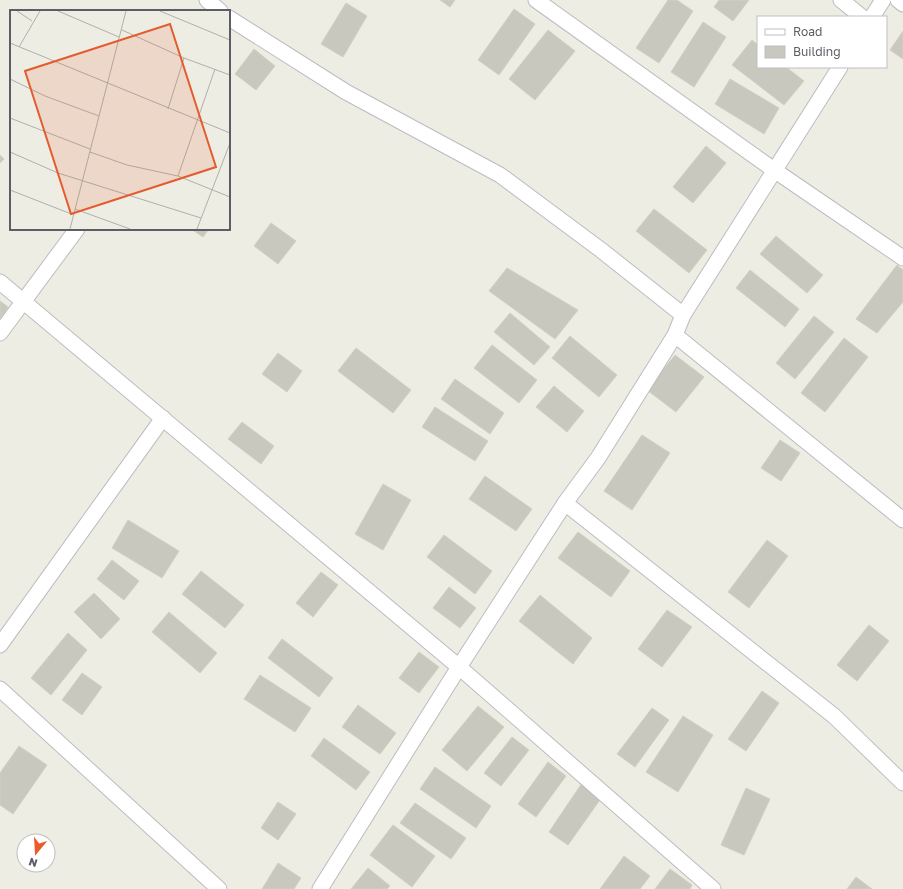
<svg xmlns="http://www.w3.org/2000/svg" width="903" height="889" font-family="'Golos Text',sans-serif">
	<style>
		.building { fill: #c9c8bf; stroke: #d3d0c1 }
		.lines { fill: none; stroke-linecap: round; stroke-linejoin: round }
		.street-casing { stroke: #bbbcc2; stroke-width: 17 }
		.street { stroke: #fff; stroke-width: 15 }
		.inset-road { fill: none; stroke: #afb0ac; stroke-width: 1 }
		.view { fill: #e35b2f; fill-opacity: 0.15; stroke: #e35b2f; stroke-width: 2 }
		.inset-edge { fill: none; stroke: #5b5e64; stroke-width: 2 }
	</style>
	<rect width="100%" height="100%" fill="#eeede3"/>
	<g class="building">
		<polygon points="440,0 455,0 450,7"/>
		<polygon points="668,0 677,0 693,11 659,63 636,48"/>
		<polygon points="719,0 749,0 733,21 714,7"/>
		<polygon points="346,3 367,16 343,57 321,44"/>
		<polygon points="514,9 535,24 499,75 478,60"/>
		<polygon points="703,22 726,37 694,87 671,72"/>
		<polygon points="548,30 575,51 535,100 509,79"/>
		<polygon points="903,31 903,59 890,50"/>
		<polygon points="752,40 758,45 758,67 786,67 804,81 784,105 732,65"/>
		<polygon points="254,49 275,66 256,90 235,74"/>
		<polygon points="730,79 779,108 764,134 715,104"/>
		<polygon points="706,146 726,163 693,203 673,187"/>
		<polygon points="0,155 4,159 0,163"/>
		<polygon points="654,209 707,250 689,273 636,231"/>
		<polygon points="271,223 296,241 278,264 254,246"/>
		<polygon points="191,229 209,229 203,237"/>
		<polygon points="776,236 823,275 807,293 760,254"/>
		<polygon points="897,265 903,270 903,302 877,333 856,319"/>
		<polygon points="507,268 578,310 555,339 489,291"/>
		<polygon points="750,270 799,309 785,327 736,288"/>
		<polygon points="0,301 8,307 0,319"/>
		<polygon points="510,313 550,347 534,365 494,332"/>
		<polygon points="814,316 834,332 795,379 776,363"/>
		<polygon points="570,336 617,375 599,397 552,358"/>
		<polygon points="844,338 868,357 825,412 801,393"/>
		<polygon points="492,345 537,380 519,403 474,368"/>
		<polygon points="356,348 411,390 393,413 338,371"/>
		<polygon points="278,353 302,371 287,392 262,374"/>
		<polygon points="675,355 704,377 676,412 647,390"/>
		<polygon points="455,379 504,413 490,434 441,399"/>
		<polygon points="554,386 584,411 567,432 536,407"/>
		<polygon points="435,407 488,441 475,461 422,427"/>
		<polygon points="242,422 274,446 261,464 228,439"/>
		<polygon points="642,435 670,453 632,510 604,491"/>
		<polygon points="780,440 800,453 781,481 761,468"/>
		<polygon points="485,476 532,509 516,531 469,499"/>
		<polygon points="383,484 411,500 383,550 355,534"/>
		<polygon points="128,520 179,551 162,578 112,548"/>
		<polygon points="578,532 630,571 611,597 558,558"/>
		<polygon points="444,535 492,571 475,594 427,557"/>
		<polygon points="767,540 788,556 749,608 728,592"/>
		<polygon points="112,560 139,581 124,600 97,579"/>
		<polygon points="201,571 244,605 225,628 182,594"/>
		<polygon points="321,572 338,585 313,617 296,603"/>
		<polygon points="449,587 476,608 460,628 433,608"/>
		<polygon points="94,593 120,619 101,639 74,612"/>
		<polygon points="540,595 592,638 573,664 519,621"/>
		<polygon points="667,610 692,627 662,667 638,649"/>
		<polygon points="169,612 217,653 200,673 152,632"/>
		<polygon points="869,625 889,641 857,681 837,665"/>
		<polygon points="68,633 87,650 51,695 31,678"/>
		<polygon points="282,639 333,678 319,697 268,658"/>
		<polygon points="419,652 439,667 419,693 399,678"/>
		<polygon points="82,673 102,687 82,715 62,700"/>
		<polygon points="260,675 311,708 295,732 244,699"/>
		<polygon points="762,691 779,703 746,751 728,739"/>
		<polygon points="358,705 396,733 380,754 342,727"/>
		<polygon points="478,706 504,727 467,771 442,750"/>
		<polygon points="652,708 669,720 635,767 617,754"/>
		<polygon points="683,716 713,735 678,792 646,772"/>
		<polygon points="512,737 529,750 501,786 484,773"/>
		<polygon points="324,738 370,772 356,790 311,756"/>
		<polygon points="19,746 47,765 13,814 0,805 0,773"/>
		<polygon points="548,762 566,776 536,817 518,804"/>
		<polygon points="435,767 491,806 476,828 420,789"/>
		<polygon points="582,783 602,797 568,845 549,832"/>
		<polygon points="746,788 770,799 744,855 721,845"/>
		<polygon points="278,802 296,814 278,840 261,828"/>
		<polygon points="415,803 466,838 451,859 400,823"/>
		<polygon points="393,825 435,856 412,887 370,855"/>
		<polygon points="624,856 650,876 640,889 600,889"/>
		<polygon points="278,863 301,878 294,889 262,889"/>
		<polygon points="368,868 390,886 387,889 351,889"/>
		<polygon points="670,869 692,885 690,889 655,889"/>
		<polygon points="856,877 872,889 847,889"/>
	</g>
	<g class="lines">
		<defs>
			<g id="street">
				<polyline points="207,0 220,11"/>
				<polyline points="536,0 774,170 903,258"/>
				<polyline points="841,0 862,17"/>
				<polyline points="898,0 903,4"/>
				<polyline points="872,17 883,0"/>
				<polyline points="229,18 346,92 500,175 601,250 683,315"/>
				<polyline points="0,282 459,667 713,889"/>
				<polyline points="0,333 77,229"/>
				<polyline points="675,335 903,520"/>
				<polyline points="565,503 834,716 903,783"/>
				<polyline points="0,645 163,418"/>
				<polyline points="0,689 219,889"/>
				<polyline points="320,889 459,667 565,503 598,458 675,335 683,315 840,67"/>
			</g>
		</defs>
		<use href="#street" class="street-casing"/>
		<use href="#street" class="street"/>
	</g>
	<g transform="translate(10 10)">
		<rect width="220" height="220" fill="#eeede3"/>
		<path class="inset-road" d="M7 1 22 11M48 1 109 27M150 1 220 30M112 20 174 48 220 65M0 33 220 123M9 37 30 1M0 69 35 86 89 106M158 99 174 48M0 108 80 139M0 142 48 163 191 208M80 142 117 155 168 166 220 187M168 166 205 59M0 180 64 205M65 199 120 219M60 219 116 1M187 219 220 133"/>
		<path class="view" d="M160 14 206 157 61 204 15 61Z"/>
		<rect width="220" height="220" class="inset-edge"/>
	</g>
	<rect x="757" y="16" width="130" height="52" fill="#ffffff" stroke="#bdbfc1"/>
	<rect x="765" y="29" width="20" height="6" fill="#ffffff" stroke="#bdbfc1"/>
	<text x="793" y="36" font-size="12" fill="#5b5e64">Road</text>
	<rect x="765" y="46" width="20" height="12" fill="#c9c8bf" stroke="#bdbfc1"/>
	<text x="793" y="56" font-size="12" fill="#5b5e64">Building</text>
	<g transform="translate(36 853) rotate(198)"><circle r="19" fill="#ffffff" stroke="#bdbfc1"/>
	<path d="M0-3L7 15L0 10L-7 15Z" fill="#ea5b2c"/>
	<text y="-6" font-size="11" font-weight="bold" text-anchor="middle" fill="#5b5e64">N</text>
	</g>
</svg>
